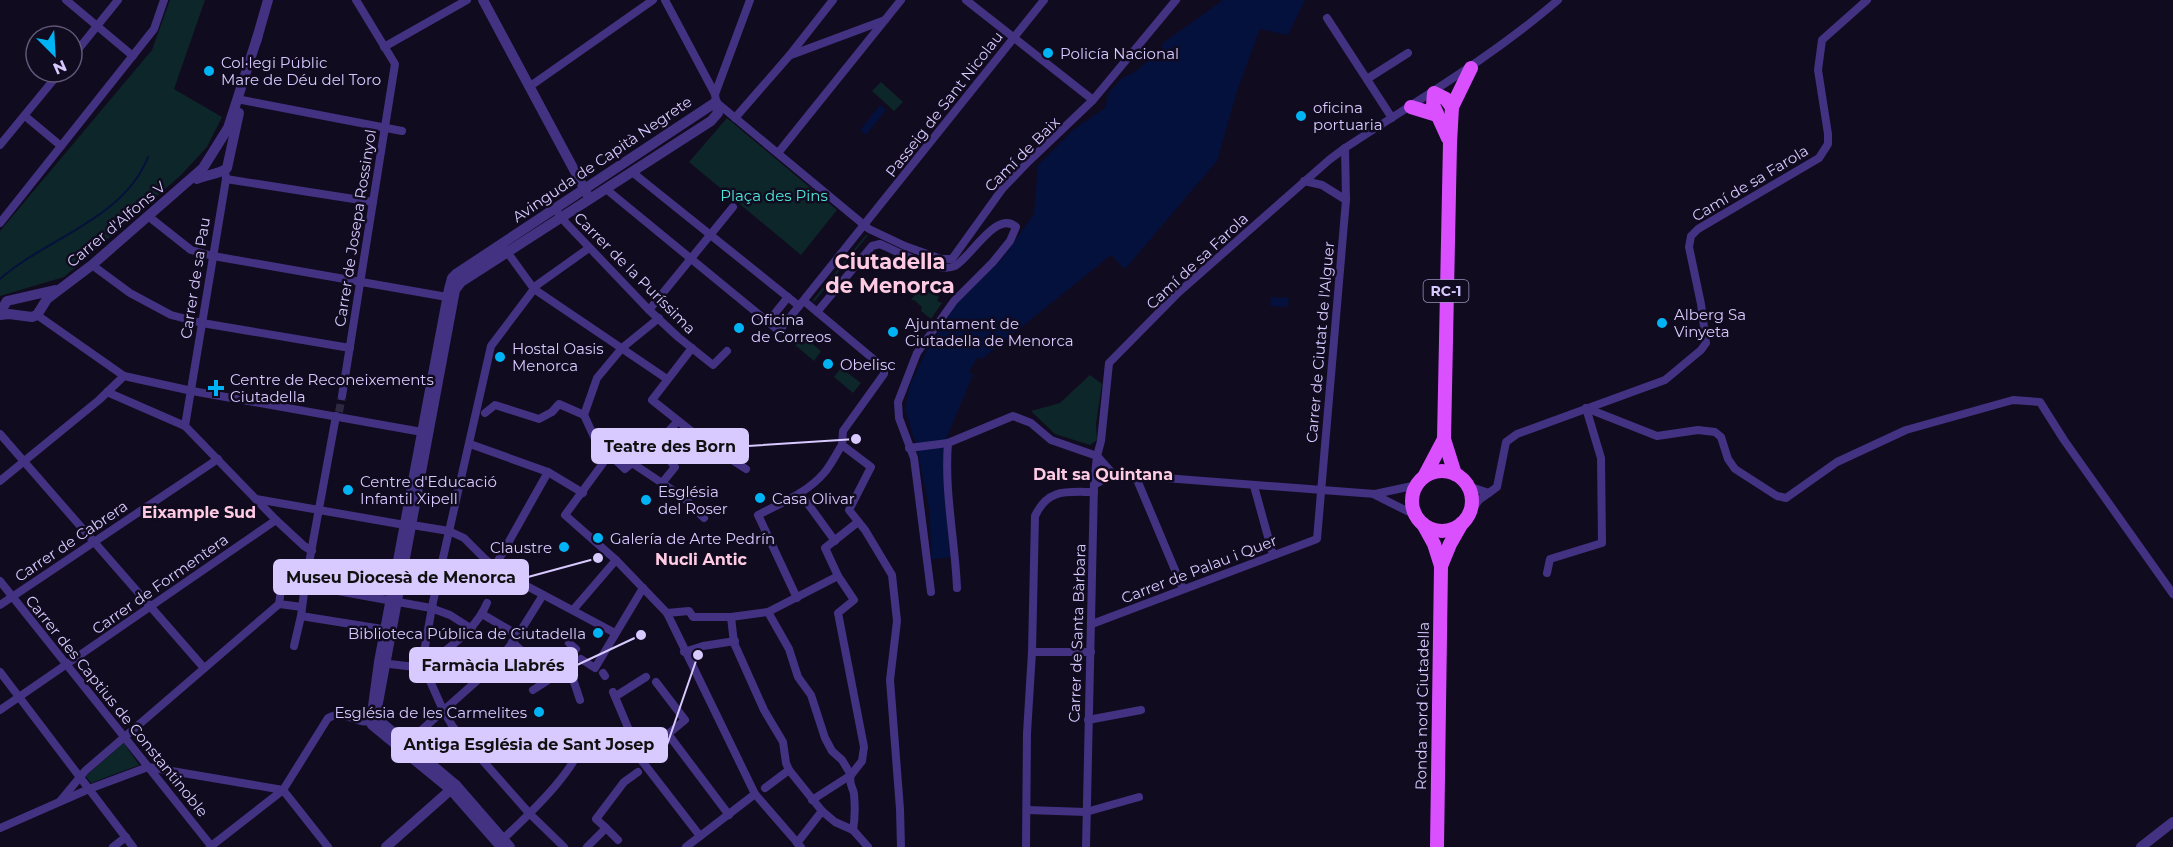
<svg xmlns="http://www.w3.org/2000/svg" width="2173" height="847" font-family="Montserrat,sans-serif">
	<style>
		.green { fill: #0d2629 }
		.water { fill: #05113d }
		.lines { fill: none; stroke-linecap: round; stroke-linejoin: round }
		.stream { stroke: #05113d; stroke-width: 2 }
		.minor-tunnel { stroke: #2f2841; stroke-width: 8; stroke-dasharray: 8 4; stroke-linecap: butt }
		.minor { stroke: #423281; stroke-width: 8 }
		.tertiary { stroke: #423281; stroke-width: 10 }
		.primary { stroke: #da50ff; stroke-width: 14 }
		.poi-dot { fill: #00b3f4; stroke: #110b1f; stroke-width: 2 }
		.labels { text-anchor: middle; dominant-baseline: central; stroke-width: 5; stroke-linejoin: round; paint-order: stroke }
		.shield { fill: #110b1f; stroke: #9c90bc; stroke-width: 1.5 }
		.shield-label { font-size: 14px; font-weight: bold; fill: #d8c9ff }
		.poi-label { font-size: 15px; fill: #d8c9ff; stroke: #110b1f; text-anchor: start }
		.street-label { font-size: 15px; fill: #d8c9ff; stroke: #110b1f }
		.park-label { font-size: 15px; fill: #4de7d9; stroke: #110b1f }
		.neighbourhood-label { font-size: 16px; font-weight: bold; fill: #ffcbe3; stroke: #110b1f }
		.district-label { font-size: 21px; font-weight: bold; fill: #ffcbe3; stroke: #110b1f }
		.leader { fill: none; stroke: #d8c9ff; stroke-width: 2 }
		.callout-dot { fill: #d8c9ff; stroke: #110b1f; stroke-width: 2 }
		.callout { fill: #d8c9ff; stroke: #d8c9ff; stroke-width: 2 }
		.callout-label { font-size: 16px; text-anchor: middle; font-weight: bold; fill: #111 }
	</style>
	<rect width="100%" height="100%" fill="#110b1f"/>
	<g class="green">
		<polygon points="170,0 205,0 174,89 222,117 207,147 180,176 64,277 0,296 0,231 152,50"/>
		<polygon points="881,82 903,102 894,111 872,91"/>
		<polygon points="727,118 837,210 801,255 689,162"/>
		<polygon points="866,235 868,235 814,302 813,300"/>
		<polygon points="920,288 939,297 937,301 942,303 931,319 921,311 922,307 914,300 911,300"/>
		<polygon points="803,336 821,351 814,361 795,345"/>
		<polygon points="841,368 861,383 853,393 834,377"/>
		<polygon points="1090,375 1102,384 1096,424 1097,440 1090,445 1055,434 1031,411 1060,403"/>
		<polygon points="124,743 139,765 91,783 86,776"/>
	</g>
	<g class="water">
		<polygon points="1223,0 1305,0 1288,35 1260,29 1237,91 1217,161 1125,269 1111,255 982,359 978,357 969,371 973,375 944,444 953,557 932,559 929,509 918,452 905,409 910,385 928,347 957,303 1001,260 1034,214 1038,165 1074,129 1105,108 1109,92 1122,78 1135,72 1162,48 1163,43"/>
		<polygon points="880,105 886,110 866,135 860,130"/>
		<polygon points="1271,297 1289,298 1288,307 1270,306"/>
	</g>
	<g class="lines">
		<path class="stream" d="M0 279C45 239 124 219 148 157"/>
		<polyline class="minor-tunnel" points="339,412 342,396"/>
		<g class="minor">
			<polyline points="66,0 133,56"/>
			<polyline points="665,0 715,94 716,102 869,229 905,246 941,259 952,259 1003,188 1029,161 1093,100 1176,0"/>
			<polyline points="966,0 1093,100"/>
			<polyline points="1327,18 1392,118"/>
			<polyline points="384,47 467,0"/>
			<polyline points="791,55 885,20"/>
			<polyline points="72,57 118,0"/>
			<polyline points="1367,79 1408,53"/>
			<polyline points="529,87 653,0"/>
			<polyline points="715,94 750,0"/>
			<polyline points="242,100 402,131"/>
			<polyline points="25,116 61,146"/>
			<polyline points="735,118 789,56 833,0"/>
			<polyline points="0,145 60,72"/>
			<polyline points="778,153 901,0"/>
			<polyline points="632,172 799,306"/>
			<polyline points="226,179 373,202"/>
			<polyline points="1304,181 1322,185 1346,200"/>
			<polyline points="606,189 779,331 1044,0"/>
			<polyline points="555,209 566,223 649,310 678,337 713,365 727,351"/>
			<polyline points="148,216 191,250 213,256 447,297"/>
			<polyline points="0,223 154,29 164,0"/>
			<polyline points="505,249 534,289 667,379"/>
			<polyline points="92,265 130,293 171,315 202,323 350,348"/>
			<polyline points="804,301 884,368 884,374 843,431 842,445 871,467 849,510 865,530 892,575 897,621 890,680 900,809 901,847"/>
			<polyline points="649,310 733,207"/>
			<path d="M817 312 872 246 880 244C896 251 938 274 955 266 971 257 997 209 1016 227L1010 241 993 262 954 301 917 353 898 402 899 418 914 458 931 592"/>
			<polyline points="37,315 124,376"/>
			<polyline points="768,322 788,297"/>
			<polyline points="692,348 652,400 710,446 746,469"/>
			<polyline points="107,392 185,426 226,179 225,170"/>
			<polyline points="342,396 395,64 356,0"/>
			<polyline points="1586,408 1657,436 1698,430 1715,432 1721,437 1728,459 1735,469 1777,496 1786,498 1837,462 1906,430 2013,400 2040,402 2064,440 2173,594"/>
			<polyline points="485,413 495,405 539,419 552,412 559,404 584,415 596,441 625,469 665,435 678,421"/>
			<polyline points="584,415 597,378 622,348 659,318"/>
			<polyline points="336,416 305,585 431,608 450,615 472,629"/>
			<polyline points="185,426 276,520 304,546 312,551"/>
			<polyline points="0,434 204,668"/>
			<polyline points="656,443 675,467 662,483"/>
			<path d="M948 443C944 491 955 540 957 588"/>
			<polyline points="470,444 548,472 583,493"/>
			<polyline points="909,448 948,443 1013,416 1031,423 1051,440 1097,456 1113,474"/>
			<polyline points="609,455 565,515 616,560 667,613 755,794 801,847"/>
			<polyline points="632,463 683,497 704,518"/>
			<polyline points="1113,474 1375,494 1417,485"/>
			<polyline points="1135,475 1183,589"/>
			<polyline points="0,481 99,400 124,376 192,391 422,432"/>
			<polyline points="1094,485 1113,474"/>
			<polyline points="1254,486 1273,555"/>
			<polyline points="1468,486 1489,493"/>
			<polyline points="800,493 835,541"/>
			<polyline points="1375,495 1415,515"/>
			<polyline points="256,499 405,525"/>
			<polyline points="1470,512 1479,500 1497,487 1506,442 1517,434 1665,380 1701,350 1706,343 1701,304 1689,247 1691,236 1698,229 1819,158 1828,144 1828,134 1818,70 1822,40 1867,0"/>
			<polyline points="412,525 449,531 464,538 486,560 506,575 615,633"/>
			<polyline points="494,568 548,472"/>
			<polyline points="1547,573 1550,559 1602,543 1601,458 1586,408"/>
			<polyline points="0,581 212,847"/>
			<path d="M797 598 758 515C781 503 807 493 824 473 831 465 836 454 842 445"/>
			<polyline points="0,605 218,459"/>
			<polyline points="302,607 279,604 282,582 305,585 301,616 382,629 386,628"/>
			<polyline points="573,610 616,560"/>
			<path d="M768 612 789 649 798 677 811 695 825 738 832 751 842 760 851 775C848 783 853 787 854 794 855 805 855 819 853 830"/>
			<polyline points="667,613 689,611 693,617 731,617 768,612 838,576"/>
			<polyline points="482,614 518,635"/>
			<polyline points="731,617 734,643 764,710 783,742 786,763 789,770 822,811 835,822 853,830 868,847"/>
			<polyline points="1092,624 1317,539 1346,200 1345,148"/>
			<polyline points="512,642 546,673 547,681 533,690"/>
			<polyline points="294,646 301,616"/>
			<polyline points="684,652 703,646 735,641"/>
			<path d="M1091 652H1032L1035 516C1048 488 1067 492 1094 492"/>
			<polyline points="566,658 580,700"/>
			<polyline points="581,659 595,668 643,588"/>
			<path d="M381 663 424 668C447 648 475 632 487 603"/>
			<polyline points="0,672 133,847"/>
			<polyline points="546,673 576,649 569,643"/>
			<polyline points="603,673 605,676"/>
			<polyline points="656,682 685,720 668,734 729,815"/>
			<polyline points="613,692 642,761 700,836"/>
			<polyline points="616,696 646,677"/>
			<polyline points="0,710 276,520"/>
			<polyline points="1088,720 1141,710"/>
			<polyline points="407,743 498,662 518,635 543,595"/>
			<polyline points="581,745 597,752 632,735"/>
			<polyline points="765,788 789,770"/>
			<polyline points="283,790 328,847"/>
			<polyline points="61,800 85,771 279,604"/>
			<polyline points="812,800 851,775 862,761 864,747 838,613 854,600 838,576 825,548 858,522"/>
			<polyline points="1027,810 1086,812 1139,797"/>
			<polyline points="0,828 89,789 148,767 283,790"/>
			<polyline points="606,828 618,840"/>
			<path d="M503 839C525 818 582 766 583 736"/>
			<polyline points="797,843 822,811"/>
			<polyline points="113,847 126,837"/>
			<path d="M210 847 283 790 328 718C331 717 334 715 337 715 351 714 363 727 375 719"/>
			<polyline points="564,847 529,813 453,727 443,710 422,663 433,602 491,346 537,285 589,248"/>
			<polyline points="587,847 606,828 596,819 624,782 638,772"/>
			<polyline points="686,847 755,794"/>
			<polyline points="1026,847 1027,733 1032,652"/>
			<path d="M1086 847 1094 485 1097 456 1101 441 1109 363 1179 292 1329 160 1345 148C1418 100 1492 57 1558 0"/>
		</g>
		<g class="tertiary">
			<polyline points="483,0 587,194"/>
			<polyline points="256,42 268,0"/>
			<path d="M197 179C206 174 219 175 227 168L239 113"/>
			<polyline points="0,312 7,301 55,290"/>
			<polyline points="0,315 9,314 32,317 37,315 47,299 92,265 203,168 228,128 258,35"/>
			<polyline points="386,847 456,785"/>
			<polyline points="501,847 451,790 372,725 371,721 379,662 449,289 452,278 456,274 716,102 718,113 711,121 461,282 455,290 377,708 381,722 456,785 510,847"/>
			<polyline points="2141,847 2173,822"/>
		</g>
		<g class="primary">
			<polyline points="1411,107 1437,115"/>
			<polyline points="1448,138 1433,105 1434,93 1446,99 1452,107"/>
			<circle cx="1442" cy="501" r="30"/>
			<polyline points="1455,474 1444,439 1450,143 1452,107 1471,68"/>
			<polyline points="1424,477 1444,439"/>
			<polyline points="1423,524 1434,544 1441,566 1437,847"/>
			<polyline points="1441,566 1450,544 1462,523"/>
		</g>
	</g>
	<g class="poi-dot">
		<circle cx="1048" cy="53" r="6"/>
		<circle cx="209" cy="71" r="6"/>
		<circle cx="1301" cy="116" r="6"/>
		<circle cx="1662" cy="323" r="6"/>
		<circle cx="739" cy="328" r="6"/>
		<circle cx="893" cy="332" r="6"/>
		<circle cx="500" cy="357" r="6"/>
		<circle cx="828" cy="364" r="6"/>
		<path d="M213 379h6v6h6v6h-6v6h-6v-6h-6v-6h6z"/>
		<circle cx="348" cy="490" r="6"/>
		<circle cx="760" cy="498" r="6"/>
		<circle cx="646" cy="500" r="6"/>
		<circle cx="598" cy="538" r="6"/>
		<circle cx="564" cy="547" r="6"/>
		<circle cx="598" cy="633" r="6"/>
		<circle cx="539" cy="712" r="6"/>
	</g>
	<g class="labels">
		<rect class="shield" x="1423.5" y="280" width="45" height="22" rx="4.5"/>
		<g class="shield-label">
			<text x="1446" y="291">RC-1</text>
		</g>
		<g class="poi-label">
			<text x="1060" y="53">Policía Nacional</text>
			<text x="221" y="62">Col·legi Públic<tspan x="221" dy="17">Mare de Déu del Toro</tspan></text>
			<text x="1313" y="107">oficina<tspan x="1313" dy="17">portuaria</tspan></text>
			<text x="1674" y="314">Alberg Sa<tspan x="1674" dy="17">Vinyeta</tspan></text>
			<text x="751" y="319">Oficina<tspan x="751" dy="17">de Correos</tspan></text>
			<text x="905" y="323">Ajuntament de<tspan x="905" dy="17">Ciutadella de Menorca</tspan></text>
			<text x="512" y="348">Hostal Oasis<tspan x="512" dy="17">Menorca</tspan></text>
			<text x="840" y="364">Obelisc</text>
			<text x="230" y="379">Centre de Reconeixements<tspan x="230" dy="17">Ciutadella</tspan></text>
			<text x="360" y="481">Centre d'Educació<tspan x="360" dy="17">Infantil Xipell</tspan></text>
			<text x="658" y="491">Església<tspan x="658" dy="17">del Roser</tspan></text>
			<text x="772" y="498">Casa Olivar</text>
			<text x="610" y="538">Galería de Arte Pedrín</text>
			<text x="552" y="547" text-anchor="end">Claustre</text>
			<text x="586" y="633" text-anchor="end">Biblioteca Pública de Ciutadella</text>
			<text x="527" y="712" text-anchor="end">Església de les Carmelites</text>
		</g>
		<g class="street-label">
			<text transform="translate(944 104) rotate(-52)">Passeig de Sant Nicolau</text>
			<text transform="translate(1022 154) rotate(-45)">Camí de Baix</text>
			<text transform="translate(602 159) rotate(-34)">Avinguda de Capità Negrete</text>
			<text transform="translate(1750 183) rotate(-31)">Camí de sa Farola</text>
			<text transform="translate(116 224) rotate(-40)">Carrer d'Alfons V</text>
			<text transform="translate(355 228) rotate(-81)">Carrer de Josepa Rossinyol</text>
			<text transform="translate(1197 261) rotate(-43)">Camí de sa Farola</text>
			<text transform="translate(635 273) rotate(45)">Carrer de la Puríssima</text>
			<text transform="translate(195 278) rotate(-81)">Carrer de sa Pau</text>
			<text transform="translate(1320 342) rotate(-85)">Carrer de Ciutat de l'Alguer</text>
			<text transform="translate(71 541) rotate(-34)">Carrer de Cabrera</text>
			<text transform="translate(1199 569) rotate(-21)">Carrer de Palau i Quer</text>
			<text transform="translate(160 584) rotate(-35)">Carrer de Formentera</text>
			<text transform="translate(1077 633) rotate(-88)">Carrer de Santa Bàrbara</text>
			<text transform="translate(117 706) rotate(51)">Carrer des Captius de Constantinoble</text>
			<text transform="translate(1422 706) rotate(-89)">Ronda nord Ciutadella</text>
		</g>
		<g class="park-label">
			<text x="774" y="195">Plaça des Pins</text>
		</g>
		<g class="neighbourhood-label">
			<text x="1103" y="474">Dalt sa Quintana</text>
			<text x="199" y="512">Eixample Sud</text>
			<text x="701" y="559">Nucli Antic</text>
		</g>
		<g class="district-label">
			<text x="890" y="261">Ciutadella<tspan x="890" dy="24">de Menorca</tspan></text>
		</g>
	</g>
	<path class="leader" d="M856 439L748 446M598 558L528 577M641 635L577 665M698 655L667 745"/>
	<g class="callout-dot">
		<circle cx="856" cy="439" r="6"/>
		<circle cx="598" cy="558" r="6"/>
		<circle cx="641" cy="635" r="6"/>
		<circle cx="698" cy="655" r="6"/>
	</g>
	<g class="callout">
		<rect x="592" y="429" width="156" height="34" rx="6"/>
		<rect x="274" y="560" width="254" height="34" rx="6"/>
		<rect x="410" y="648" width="167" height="34" rx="6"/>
		<rect x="392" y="728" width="275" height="34" rx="6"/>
	</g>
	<g class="callout-label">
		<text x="670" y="452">Teatre des Born</text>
		<text x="401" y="583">Museu Diocesà de Menorca</text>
		<text x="493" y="671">Farmàcia Llabrés</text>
		<text x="529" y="750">Antiga Església de Sant Josep</text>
	</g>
	<g transform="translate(54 54) rotate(156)"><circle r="28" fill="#110b1f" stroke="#615779" stroke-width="1.5"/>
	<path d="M0-4.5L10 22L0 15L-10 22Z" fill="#00b3f4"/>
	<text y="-9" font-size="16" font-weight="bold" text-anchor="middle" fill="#d8c9ff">N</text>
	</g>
</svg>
